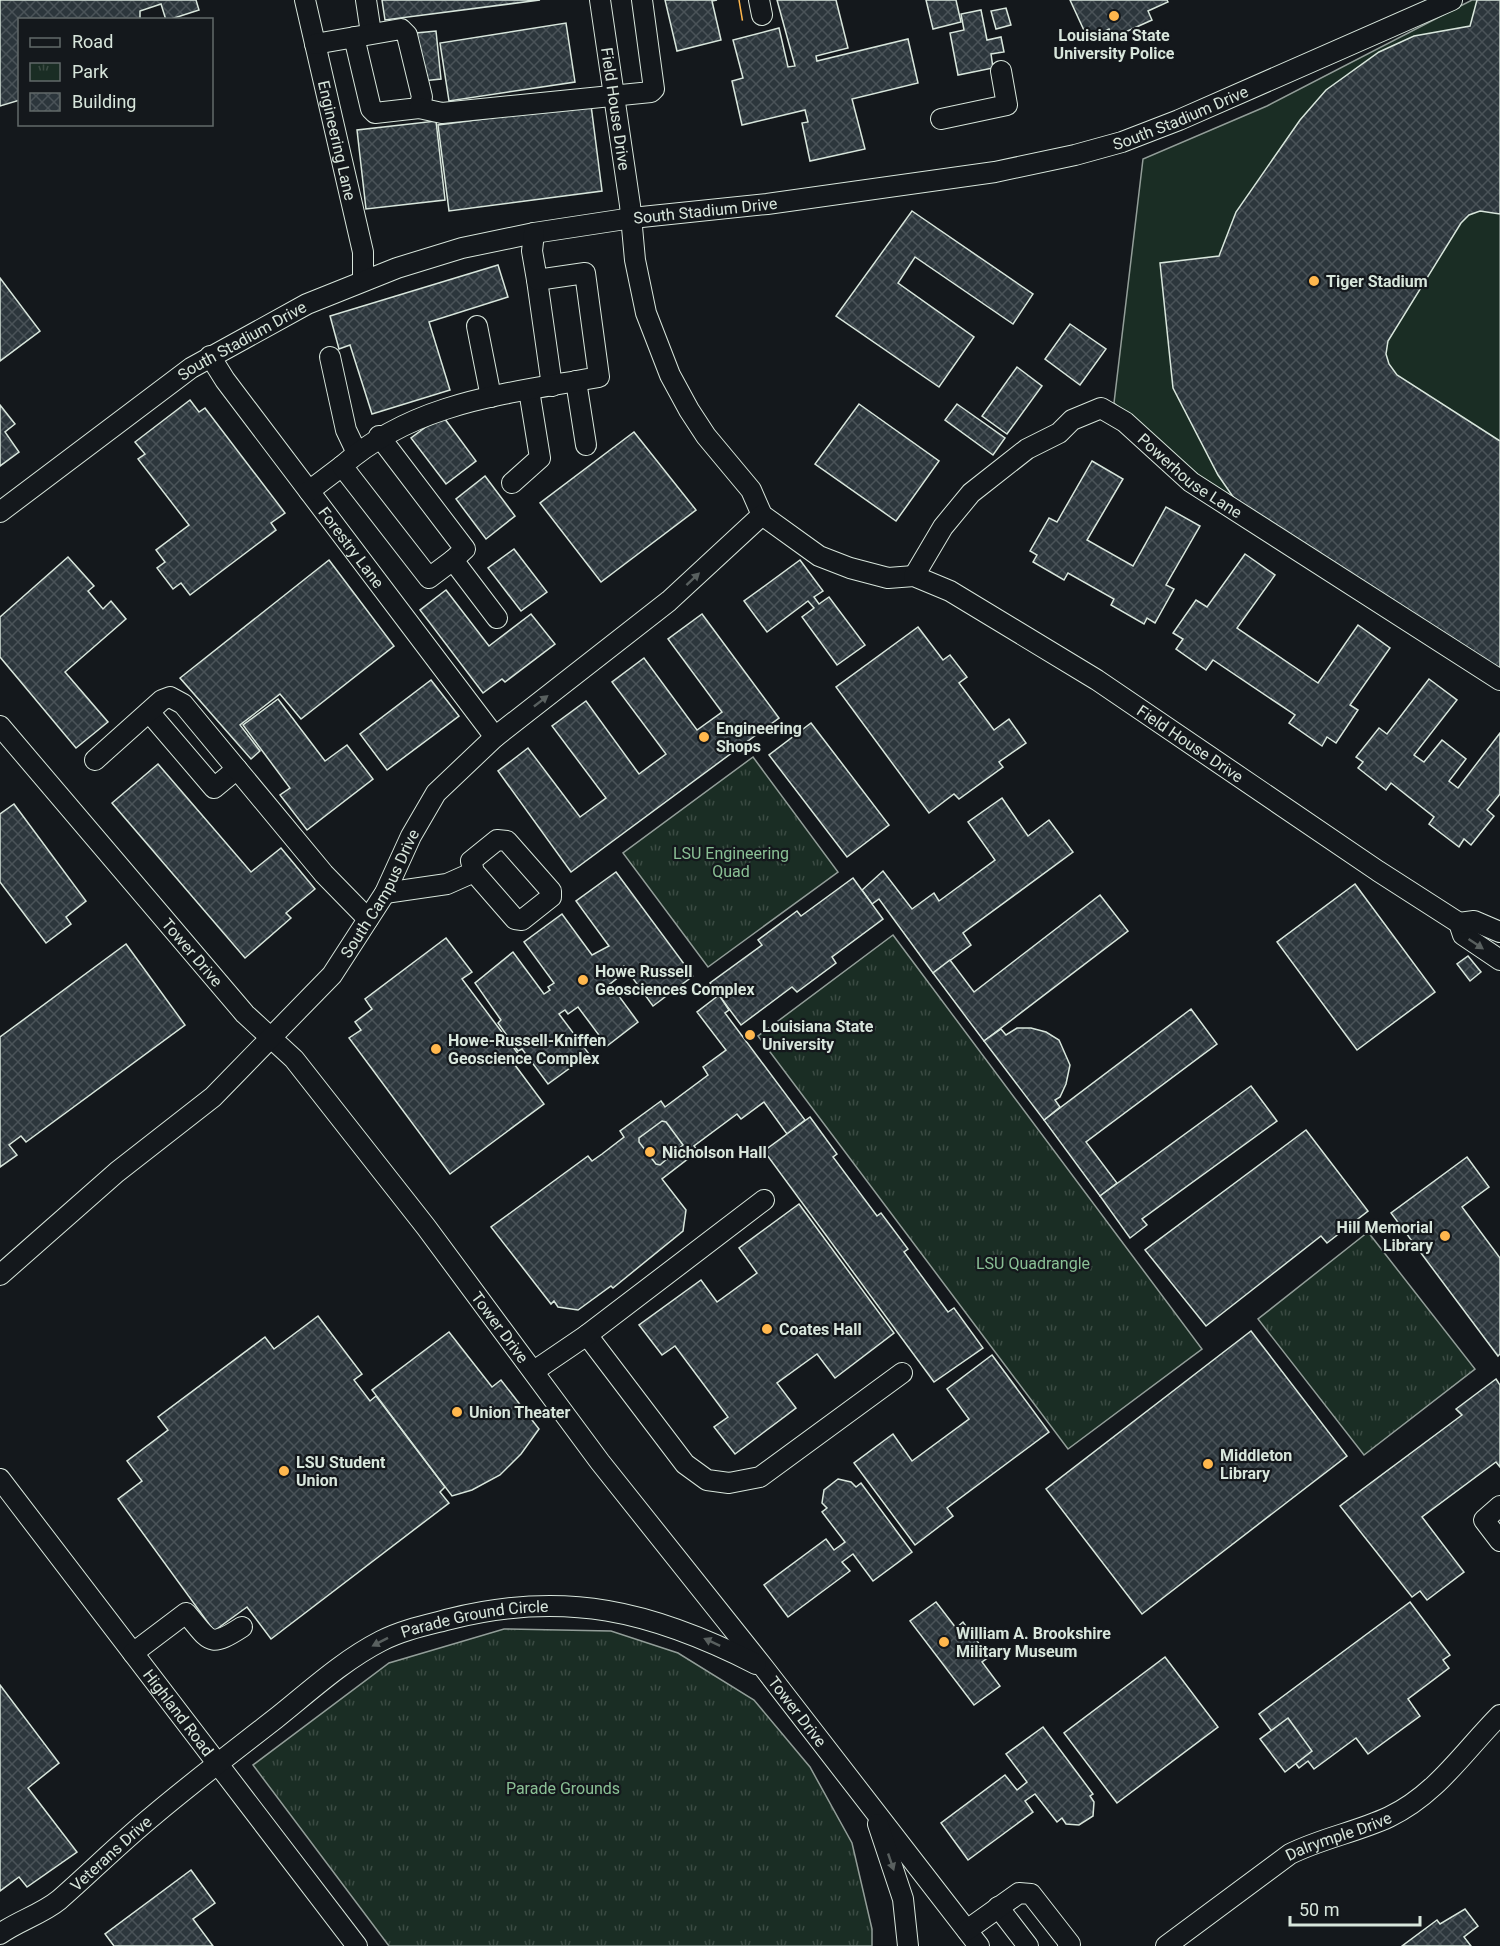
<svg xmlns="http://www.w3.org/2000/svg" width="1500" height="1946" font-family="Roboto,sans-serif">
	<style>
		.grass { fill: #1a2d24; stroke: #939e99; stroke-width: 1.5 }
		.park { fill: url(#park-tufts); stroke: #939e99; stroke-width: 1.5 }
		.building { fill: url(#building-cross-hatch); stroke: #d8e6dc; stroke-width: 1.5 }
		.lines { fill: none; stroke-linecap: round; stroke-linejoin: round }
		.minor-casing { stroke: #d8e6dc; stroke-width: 22 }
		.minor { stroke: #14181c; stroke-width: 20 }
		.power { stroke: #ffb74d; stroke-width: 1.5; stroke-dasharray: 21 4.5 3 4.5; stroke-linecap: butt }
		.oneway { fill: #59605f }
		.poi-dot { fill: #ffb74d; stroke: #14181c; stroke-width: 2 }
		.labels { text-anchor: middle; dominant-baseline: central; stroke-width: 4.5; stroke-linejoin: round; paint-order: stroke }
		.poi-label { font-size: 16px; font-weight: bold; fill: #d8e6dc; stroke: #14181c; text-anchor: start }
		.street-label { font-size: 16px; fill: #d8e6dc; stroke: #14181c }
		.park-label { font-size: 16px; fill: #8ac095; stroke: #14181c }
	</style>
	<defs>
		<pattern id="park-tufts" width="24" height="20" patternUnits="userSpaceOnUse" patternTransform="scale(1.5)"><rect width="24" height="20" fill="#1a2d24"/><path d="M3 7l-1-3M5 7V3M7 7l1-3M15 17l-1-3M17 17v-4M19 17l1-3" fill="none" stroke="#3b4b43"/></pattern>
		<pattern id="building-cross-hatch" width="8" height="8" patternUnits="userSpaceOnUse" patternTransform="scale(1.5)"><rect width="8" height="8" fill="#2c363c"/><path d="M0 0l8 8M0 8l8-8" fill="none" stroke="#4a5358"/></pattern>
	</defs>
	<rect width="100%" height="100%" fill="#14181c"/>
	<polygon class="grass" points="1472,0 1500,0 1500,670 1238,504 1178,460 1114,403 1143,159 1267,106"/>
	<g class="park">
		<polygon points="753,757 838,872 708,967 623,853"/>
		<polygon points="893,935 1202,1349 1068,1449 758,1036"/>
		<polygon points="1368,1232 1475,1369 1364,1455 1258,1319"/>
		<polygon points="504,1629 611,1631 678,1653 754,1700 810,1767 852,1843 872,1929 872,1946 389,1946 253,1765 389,1663"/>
	</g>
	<g class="building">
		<polygon points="0,0 196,0 199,10 168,20 166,20 161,4 140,11 140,20 20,20 20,100 0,106"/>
		<polygon points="382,0 540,0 385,20"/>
		<polygon points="665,0 717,0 712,1 721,40 677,51"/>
		<polygon points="777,0 836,0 848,48 816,56 817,61 908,39 918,83 852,99 865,149 810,161 802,123 808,122 805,110 742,125 732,81 743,78 733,40 779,28 788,67 795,66"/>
		<polygon points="926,0 956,0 961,22 933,29"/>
		<polygon points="1070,0 1167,0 1168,2 1148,11 1152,20 1112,38 1109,29 1088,39"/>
		<polygon points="1477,0 1500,0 1500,214 1480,211 1469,215 1461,223 1388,341 1386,354 1389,364 1397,375 1500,441 1500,670 1238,504 1218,475 1173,388 1160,263 1219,256 1236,212 1300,120 1326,90 1379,52 1414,36 1470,26"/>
		<polygon points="1006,8 1011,25 996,29 991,11"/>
		<polygon points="981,10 987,40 1001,37 1004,52 991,54 993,68 958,75 950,33 964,30 961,14"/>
		<polygon points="566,23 575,82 449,101 440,43"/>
		<polygon points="436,31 441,79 422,81 416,33"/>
		<polygon points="591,105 602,191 449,211 438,125"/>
		<polygon points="436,121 445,200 366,209 357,130"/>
		<polygon points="912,211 1033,294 1013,324 915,257 898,283 974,337 939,387 836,316"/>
		<polygon points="498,265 508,297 429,322 450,390 372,414 350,345 339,349 330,316"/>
		<polygon points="0,278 40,331 0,361"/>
		<polygon points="1070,324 1106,349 1080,385 1045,359"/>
		<polygon points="1017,367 1042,386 1007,434 982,416"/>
		<polygon points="190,400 199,412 205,408 285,513 271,523 276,530 190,595 181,583 173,589 157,568 165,562 156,550 189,525 138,459 145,454 135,442"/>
		<polygon points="859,404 939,461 896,521 815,464"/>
		<polygon points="957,404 1005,438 993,455 945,420"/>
		<polygon points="0,405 15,424 5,432 19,452 0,466"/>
		<polygon points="442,415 476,461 446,484 411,438"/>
		<polygon points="634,432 696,510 601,582 540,503"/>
		<polygon points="1092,461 1123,479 1087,540 1133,566 1166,507 1200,526 1166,585 1174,589 1155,623 1147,618 1144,624 1111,605 1114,599 1068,573 1064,580 1033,562 1037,555 1030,551 1049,518 1057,522"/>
		<polygon points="485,476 515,516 486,539 456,499"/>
		<polygon points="514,549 547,592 521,611 488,568"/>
		<polygon points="1245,554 1275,575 1237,628 1318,683 1358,625 1390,648 1350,705 1358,710 1336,743 1327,737 1322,746 1289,723 1295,715 1213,660 1206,670 1176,649 1183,639 1173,633 1196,600 1207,607"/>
		<polygon points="68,557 94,586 88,591 103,609 111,601 126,619 65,672 108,722 76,748 0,657 0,617"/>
		<polygon points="329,560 394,646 301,719 280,694 240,725 260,751 251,759 180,678"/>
		<polygon points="800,560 823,591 814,597 819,604 829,597 865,645 837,665 802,617 814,608 808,601 767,632 744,601"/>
		<polygon points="446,590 489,646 531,614 555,644 505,682 502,679 483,693 420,610"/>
		<polygon points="702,614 779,718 571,872 498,771 528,748 580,817 606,798 552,726 586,701 639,774 666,754 612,682 644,658 697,730 722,712 668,639"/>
		<polygon points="918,627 943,660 950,655 967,677 959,683 994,730 1009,719 1026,743 999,762 1003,767 959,799 954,794 929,813 836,687"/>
		<polygon points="1429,679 1457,700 1414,755 1424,762 1442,740 1466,759 1449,781 1458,788 1500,733 1500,794 1487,810 1494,816 1471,845 1464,839 1459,847 1429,824 1434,817 1391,783 1386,790 1358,768 1363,762 1356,757 1379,728 1387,734"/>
		<polygon points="431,680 459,716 387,770 360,734"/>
		<polygon points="278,699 325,761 347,745 373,779 307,830 280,795 290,788 243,725"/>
		<polygon points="811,723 889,825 847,857 769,755"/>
		<polygon points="158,764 251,872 281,848 315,889 286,913 291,918 245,958 112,803"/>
		<polygon points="1002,798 1028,836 1049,820 1073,852 963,933 971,945 933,973 879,899 872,904 862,890 883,871 912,909 934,893 939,901 995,860 968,822"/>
		<polygon points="14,804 86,901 66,917 71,924 46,943 0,882 0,814"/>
		<polygon points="616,872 693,976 653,1006 624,966 617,971 620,976 610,984 638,1022 607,1046 578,1007 568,1014 565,1010 559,1014 589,1054 548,1084 522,1049 518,1051 498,1023 501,1020 475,983 513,952 544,994 550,990 548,987 554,983 524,942 562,914 592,955 609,946 576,901"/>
		<polygon points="853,878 883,919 832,957 836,963 797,992 792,987 741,1025 710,983 762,945 758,940 797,911 801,916"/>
		<polygon points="1355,884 1435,992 1357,1050 1277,942"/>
		<polygon points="1100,895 1128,931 984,1041 933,973 950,960 974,992"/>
		<polygon points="446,938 472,972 462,979 522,1059 515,1065 544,1104 450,1174 349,1038 361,1030 355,1022 372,1009 365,999"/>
		<polygon points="126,944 185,1025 26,1142 21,1136 9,1145 17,1155 0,1167 0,1037"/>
		<polygon points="1468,956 1481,972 1470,981 1457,964"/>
		<polygon points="719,995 729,1010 725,1013 805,1120 787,1134 764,1102 741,1119 737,1114 694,1146 698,1151 662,1179 686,1210 683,1231 613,1288 611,1286 578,1310 558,1307 554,1301 551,1304 491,1227 588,1156 592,1161 602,1154 624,1137 620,1131 661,1101 665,1107 708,1075 703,1067 726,1050 697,1012"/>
		<polygon points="1191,1009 1217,1044 1086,1142 1117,1183 1100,1196 1044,1120"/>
		<polygon points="1017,1028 1031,1028 1046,1032 1059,1040 1070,1065 1066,1084 1060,1097 1055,1100 1060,1107 1044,1120 984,1041 1001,1029 1006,1035"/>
		<polygon points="1251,1086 1277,1121 1142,1219 1147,1225 1130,1238 1100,1196"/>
		<polygon points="810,1117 837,1154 833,1157 877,1216 881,1213 908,1249 904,1252 948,1312 954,1308 983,1348 934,1382 764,1151"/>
		<polygon points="662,1121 666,1122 683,1145 660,1165 656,1164 639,1142 639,1138"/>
		<polygon points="1306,1130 1368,1211 1327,1243 1321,1236 1206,1326 1145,1250"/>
		<polygon points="1467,1157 1489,1187 1462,1207 1500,1258 1500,1354 1498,1356 1391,1213"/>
		<polygon points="799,1204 894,1333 835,1378 817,1354 777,1383 796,1408 735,1454 714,1427 728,1417 675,1346 662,1355 639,1325 701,1280 717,1302 757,1273 739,1248"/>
		<polygon points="318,1316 362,1374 354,1380 370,1401 376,1396 445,1487 440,1492 449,1503 271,1639 247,1607 214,1631 118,1499 142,1481 127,1461 168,1430 158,1417 265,1337 274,1349"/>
		<polygon points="1251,1331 1347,1456 1142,1614 1046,1489"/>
		<polygon points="449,1332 492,1387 501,1380 539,1429 521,1454 500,1475 472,1490 452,1496 372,1390"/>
		<polygon points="992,1355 1049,1432 947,1508 953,1516 915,1545 854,1463 893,1434 912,1461 969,1419 947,1389"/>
		<polygon points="1496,1379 1500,1385 1500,1467 1496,1462 1422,1517 1464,1572 1427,1600 1420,1591 1412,1597 1340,1506 1462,1415 1456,1409"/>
		<polygon points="838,1479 851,1482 856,1487 861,1483 912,1552 873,1581 853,1554 842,1562 850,1571 788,1617 764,1585 826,1539 834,1550 845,1542 822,1512 827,1508 822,1503 824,1490"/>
		<polygon points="936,1602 956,1628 963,1622 989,1657 982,1662 1000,1686 974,1705 910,1621"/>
		<polygon points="1410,1602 1450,1655 1443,1660 1449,1668 1408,1699 1420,1716 1368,1754 1356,1738 1314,1769 1308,1761 1299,1768 1259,1714"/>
		<polygon points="1165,1657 1218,1727 1117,1803 1064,1733"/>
		<polygon points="0,1685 59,1763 28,1788 77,1852 27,1887 19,1877 0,1891"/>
		<polygon points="1288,1718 1312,1751 1285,1772 1260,1739"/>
		<polygon points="1043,1727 1093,1794 1090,1796 1094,1802 1093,1816 1079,1825 1066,1824 1062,1818 1057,1822 1035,1794 1025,1801 1033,1812 968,1860 941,1823 1005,1775 1017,1790 1027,1782 1006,1754"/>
		<polygon points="191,1870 215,1903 193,1919 213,1946 114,1946 105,1934"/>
		<polygon points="1465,1909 1478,1926 1464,1937 1471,1946 1402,1946 1437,1920 1440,1924"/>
	</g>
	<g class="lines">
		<defs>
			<g id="minor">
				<path id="s1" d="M305 0 363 252V280"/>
				<polyline points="366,0 371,33"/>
				<path id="s2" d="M600 0 630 205 635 260 646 313 670 375 689 410 706 436 751 490 762 515 819 556 850 568 888 578 914 576 950 591 1097 680 1378 871 1459 923 1463 935 1500 960"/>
				<polyline points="759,0 762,15"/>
				<polyline points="315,44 401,29 407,35 422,97 419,108 375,113 371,109 354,37"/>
				<polyline points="419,108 442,113 651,92 654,89 642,0"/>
				<polyline points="941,119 1007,105 1001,71"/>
				<polyline points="537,280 552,386"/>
				<polyline points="477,326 491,397"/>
				<path id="s3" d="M210 356 225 380 495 737"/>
				<polyline points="330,357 346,430 357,453"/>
				<polyline points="576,381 586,445"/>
				<polyline points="379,436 465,549 453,560"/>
				<polyline points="512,483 540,458 529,390"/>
				<polyline points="309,491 342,466"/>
				<path id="s4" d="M0 512 191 368 307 304 397 268 462 248 534 233 632 218 767 204 995 172 1075 155 1122 142 1179 120 1452 0"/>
				<path id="s5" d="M914 576 943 527 971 493 1027 449 1059 433 1072 420 1101 408 1125 422 1191 482 1500 680"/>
				<path d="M497 618 453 560 429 578 342 466C416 401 507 394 599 377L585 273 537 280 532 251 534 233"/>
				<polyline points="149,712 214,788 237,769"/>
				<path id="s6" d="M0 726 245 1014 294 1059 426 1227 600 1462 764 1668 979 1946"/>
				<polyline points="95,760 162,700 170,697 183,704 324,874 368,919"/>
				<polyline points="385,893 447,884 474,872 515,919 522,920 551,897 551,891 507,841 497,840 471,861 474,872"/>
				<polyline points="1459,923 1474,921 1500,932"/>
				<path id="s7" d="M0 1275 117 1172 213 1097 332 975 385 893 411 836 436 793 495 737 669 601 762 515"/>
				<polyline points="587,1335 685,1464 707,1480 729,1483 760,1477 902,1373"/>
				<polyline points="534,1371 587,1335 764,1200"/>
				<path id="s8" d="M0 1479 357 1946"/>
				<polyline points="1500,1506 1484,1520 1500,1541"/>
				<path d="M133 1653 186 1613C210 1641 208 1649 242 1627"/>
				<polyline points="878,1824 903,1899 908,1946"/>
				<polyline points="998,1907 1028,1946"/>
				<polyline points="967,1930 1019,1893 1031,1894 1070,1944 1068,1946"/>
				<path id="s9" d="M0 1934C18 1921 42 1914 59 1900 91 1872 121 1842 154 1815 193 1782 234 1751 275 1719 309 1692 342 1661 381 1641 402 1630 427 1625 450 1619 565 1590 652 1611 756 1664"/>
				<path id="s10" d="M1166 1946 1290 1854C1322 1838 1357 1832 1389 1817 1437 1794 1464 1751 1500 1715"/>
			</g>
		</defs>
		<use href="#minor" class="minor-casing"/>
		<use href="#minor" class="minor"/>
		<polyline class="power" points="739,0 743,24"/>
	</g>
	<defs><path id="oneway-solid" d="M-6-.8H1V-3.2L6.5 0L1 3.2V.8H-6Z" transform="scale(1.5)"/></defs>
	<g class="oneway">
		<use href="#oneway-solid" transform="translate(693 579) rotate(-43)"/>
		<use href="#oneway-solid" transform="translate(541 701) rotate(-38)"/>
		<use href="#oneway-solid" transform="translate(1476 944) rotate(34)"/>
		<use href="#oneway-solid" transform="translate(380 1642) rotate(153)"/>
		<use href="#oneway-solid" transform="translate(712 1642) rotate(-155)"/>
		<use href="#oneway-solid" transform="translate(891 1862) rotate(71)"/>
	</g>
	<g class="poi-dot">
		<circle cx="1114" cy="16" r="6"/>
		<circle cx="1314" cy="281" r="6"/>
		<circle cx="704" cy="737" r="6"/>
		<circle cx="583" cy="980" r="6"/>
		<circle cx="750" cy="1035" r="6"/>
		<circle cx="436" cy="1049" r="6"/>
		<circle cx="650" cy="1152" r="6"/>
		<circle cx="1445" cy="1236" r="6"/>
		<circle cx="767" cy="1329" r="6"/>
		<circle cx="457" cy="1412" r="6"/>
		<circle cx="1208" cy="1464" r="6"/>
		<circle cx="284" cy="1471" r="6"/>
		<circle cx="944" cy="1642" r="6"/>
	</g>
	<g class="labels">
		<g class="poi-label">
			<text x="1114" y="35" text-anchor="middle">Louisiana State<tspan x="1114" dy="18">University Police</tspan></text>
			<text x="1326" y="281">Tiger Stadium</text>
			<text x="716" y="728">Engineering<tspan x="716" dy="18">Shops</tspan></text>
			<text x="595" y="971">Howe Russell<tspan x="595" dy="18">Geosciences Complex</tspan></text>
			<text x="762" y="1026">Louisiana State<tspan x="762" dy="18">University</tspan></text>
			<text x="448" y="1040">Howe-Russell-Kniffen<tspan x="448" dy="18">Geoscience Complex</tspan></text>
			<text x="662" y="1152">Nicholson Hall</text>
			<text x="1433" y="1227" text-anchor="end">Hill Memorial<tspan x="1433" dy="18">Library</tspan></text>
			<text x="779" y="1329">Coates Hall</text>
			<text x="469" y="1412">Union Theater</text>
			<text x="1220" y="1455">Middleton<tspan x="1220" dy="18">Library</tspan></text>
			<text x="296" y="1462">LSU Student<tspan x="296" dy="18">Union</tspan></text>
			<text x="956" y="1633">William A. Brookshire<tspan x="956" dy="18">Military Museum</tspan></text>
		</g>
		<g class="street-label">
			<text stroke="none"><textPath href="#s2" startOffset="110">Field House Drive</textPath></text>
			<text stroke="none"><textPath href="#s4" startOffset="1269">South Stadium Drive</textPath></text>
			<text stroke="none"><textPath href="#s1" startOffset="144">Engineering Lane</textPath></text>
			<text stroke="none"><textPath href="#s4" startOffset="783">South Stadium Drive</textPath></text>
			<text stroke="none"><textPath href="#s4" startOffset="297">South Stadium Drive</textPath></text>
			<text stroke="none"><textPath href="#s5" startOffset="370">Powerhouse Lane</textPath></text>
			<text stroke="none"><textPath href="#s3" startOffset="238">Forestry Lane</textPath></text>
			<text stroke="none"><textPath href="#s2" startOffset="1044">Field House Drive</textPath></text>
			<text stroke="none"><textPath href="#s7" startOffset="543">South Campus Drive</textPath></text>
			<text stroke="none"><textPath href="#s6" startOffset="297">Tower Drive</textPath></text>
			<text stroke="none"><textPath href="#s6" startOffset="783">Tower Drive</textPath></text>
			<text stroke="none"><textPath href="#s9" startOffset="579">Parade Ground Circle</textPath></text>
			<text stroke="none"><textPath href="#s6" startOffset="1269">Tower Drive</textPath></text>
			<text stroke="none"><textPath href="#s8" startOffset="294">Highland Road</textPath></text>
			<text stroke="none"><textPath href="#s10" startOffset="206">Dalrymple Drive</textPath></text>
			<text stroke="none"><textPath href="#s9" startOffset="138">Veterans Drive</textPath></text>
		</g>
		<g class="park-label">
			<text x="731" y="853">LSU Engineering<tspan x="731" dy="18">Quad</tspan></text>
			<text x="1033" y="1263">LSU Quadrangle</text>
			<text x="563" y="1788">Parade Grounds</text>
		</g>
	</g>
	<rect x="18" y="18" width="195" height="108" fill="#14181c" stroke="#626a69" stroke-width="1.5"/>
	<rect x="30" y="38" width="30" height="9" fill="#14181c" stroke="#626a69" stroke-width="1.5"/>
	<text x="72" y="48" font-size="18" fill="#d8e6dc">Road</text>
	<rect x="30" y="63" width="30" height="18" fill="url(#park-tufts)" stroke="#626a69" stroke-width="1.5"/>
	<text x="72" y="78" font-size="18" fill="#d8e6dc">Park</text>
	<rect x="30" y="93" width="30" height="18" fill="url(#building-cross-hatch)" stroke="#626a69" stroke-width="1.5"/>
	<text x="72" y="108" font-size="18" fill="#d8e6dc">Building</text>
	<path d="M1290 1916v9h130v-9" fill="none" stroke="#d8e6dc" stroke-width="3"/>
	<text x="1299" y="1916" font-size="18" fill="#d8e6dc" stroke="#14181c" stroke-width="4.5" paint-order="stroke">50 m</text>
</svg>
